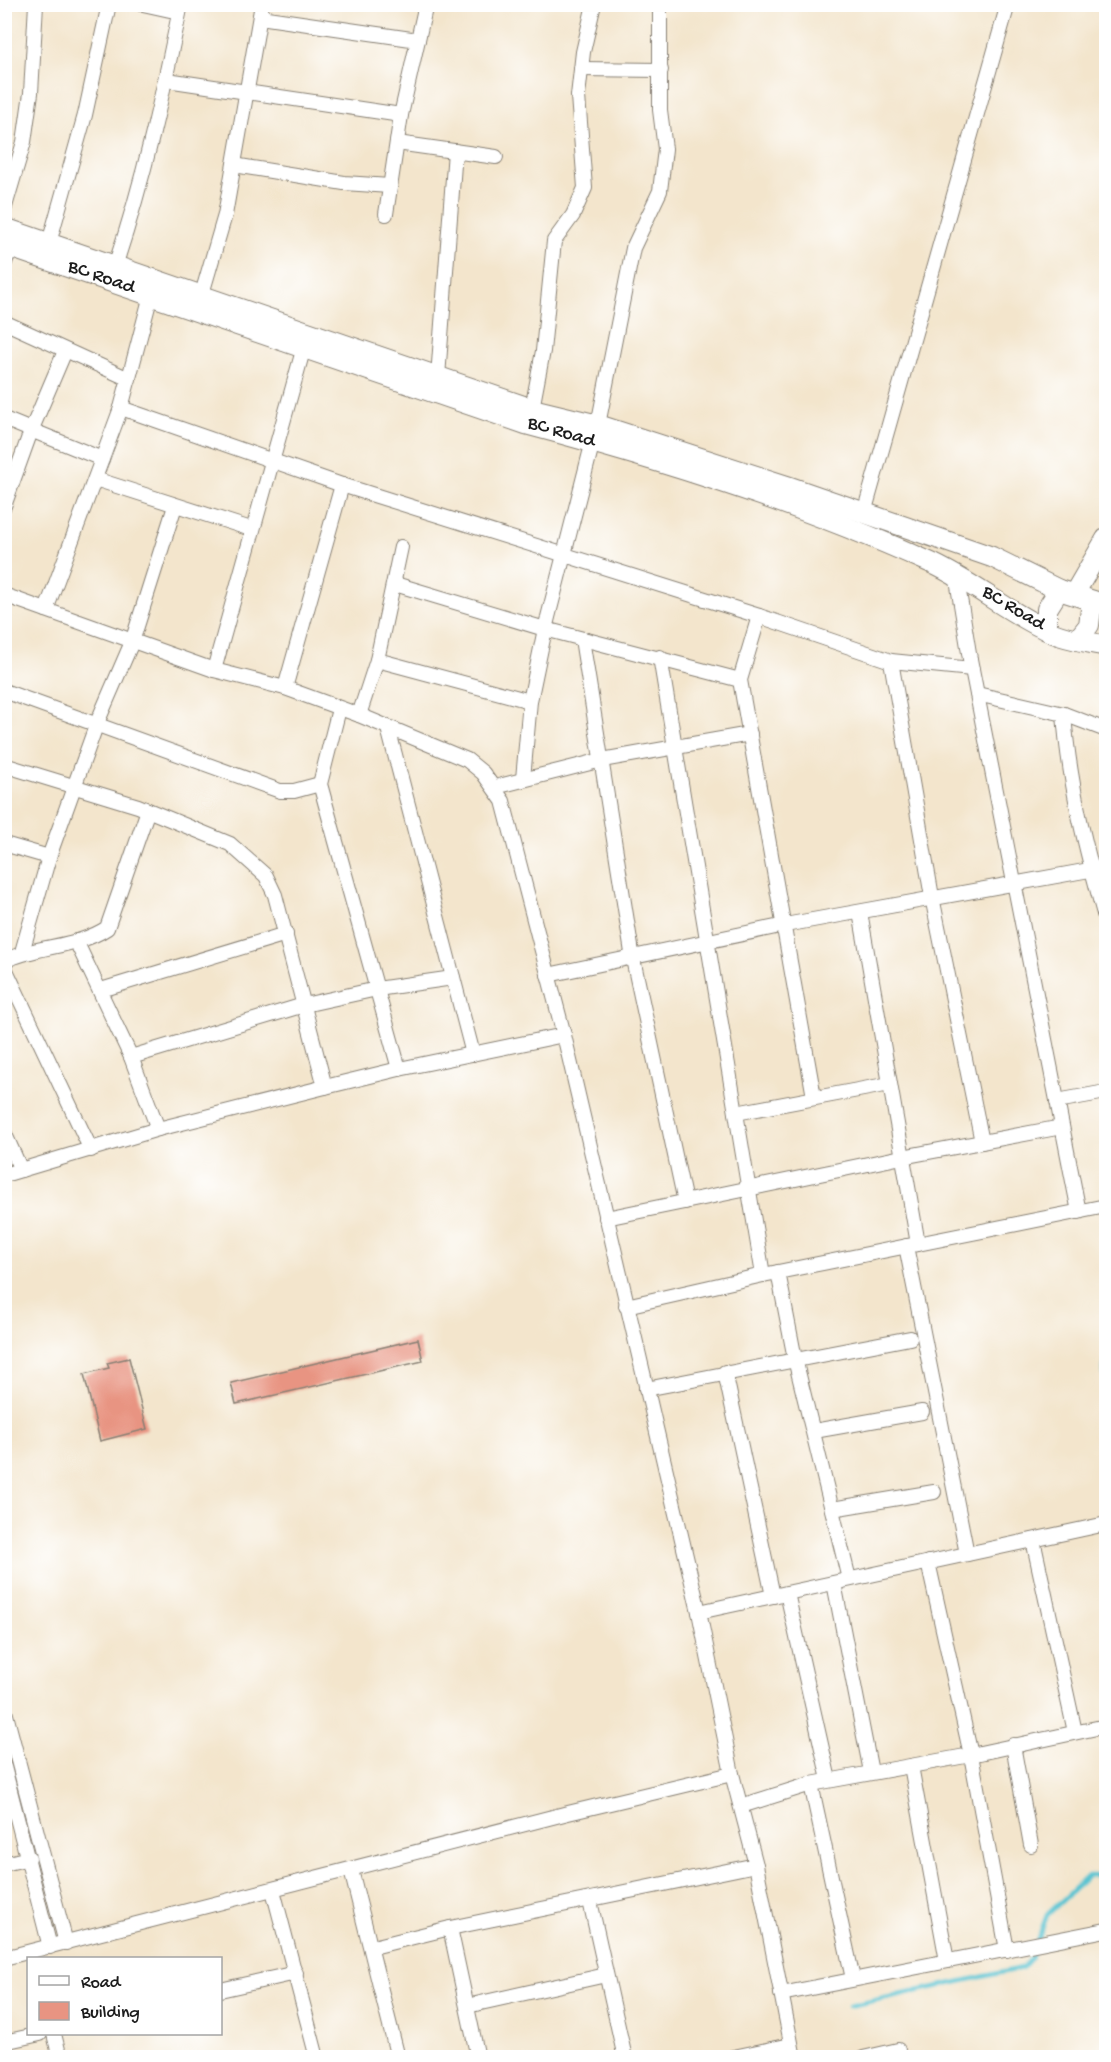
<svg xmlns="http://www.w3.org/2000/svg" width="1111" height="2062" font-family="'Gochi Hand',sans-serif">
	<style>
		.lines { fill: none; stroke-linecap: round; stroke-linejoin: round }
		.stream { stroke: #58c4d2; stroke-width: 4.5 }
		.building { fill: #e89482 }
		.street-casing { stroke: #888074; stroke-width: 16 }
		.secondary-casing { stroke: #888074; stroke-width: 22 }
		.street { stroke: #fff; stroke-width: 14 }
		.secondary { stroke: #fff; stroke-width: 20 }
		.labels { text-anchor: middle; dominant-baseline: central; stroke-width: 4.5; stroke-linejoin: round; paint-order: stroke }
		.street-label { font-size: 20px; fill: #1c1c1c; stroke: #fff }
	</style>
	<rect width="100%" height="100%" fill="#fff"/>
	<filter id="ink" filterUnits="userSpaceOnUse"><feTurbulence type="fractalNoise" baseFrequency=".0167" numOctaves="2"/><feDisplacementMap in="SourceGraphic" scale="12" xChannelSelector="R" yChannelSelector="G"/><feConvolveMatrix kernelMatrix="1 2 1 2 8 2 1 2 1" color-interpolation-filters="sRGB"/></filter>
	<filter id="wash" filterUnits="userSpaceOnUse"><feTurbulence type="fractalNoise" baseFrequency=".008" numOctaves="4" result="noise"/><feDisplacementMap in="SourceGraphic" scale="24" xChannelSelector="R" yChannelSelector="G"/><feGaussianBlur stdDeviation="1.35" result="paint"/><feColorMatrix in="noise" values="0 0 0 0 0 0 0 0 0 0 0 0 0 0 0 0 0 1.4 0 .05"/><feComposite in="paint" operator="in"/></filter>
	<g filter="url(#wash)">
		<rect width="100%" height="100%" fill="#f3e5cc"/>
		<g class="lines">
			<g class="stream">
				<polyline points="1106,1360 1104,1369 1106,1383"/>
				<polyline points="849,2006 1022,1968 1031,1958 1047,1915 1088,1876 1104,1876 1106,1873"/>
			</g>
		</g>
		<g id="blocks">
			<g class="building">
				<polygon points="418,1339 423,1361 236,1404 231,1383"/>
				<polygon points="129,1358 147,1429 100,1441 84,1374 109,1368 107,1363"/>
			</g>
		</g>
	</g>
	<g filter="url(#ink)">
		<use href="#blocks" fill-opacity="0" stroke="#888074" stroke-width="1.5"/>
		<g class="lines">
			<defs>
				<g id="street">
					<polyline points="143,4 179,12"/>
					<polyline points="260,17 418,40"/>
					<polyline points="581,69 661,70"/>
					<polyline points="167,80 401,115"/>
					<polyline points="397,143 496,157"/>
					<polyline points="234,165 344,183 390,186"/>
					<polyline points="4,210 24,142 31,93 36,4"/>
					<polyline points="386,214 401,115 426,4"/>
					<polyline points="49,243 85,115 109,4"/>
					<polyline points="4,265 13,241"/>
					<path d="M115 266C144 180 163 93 181 4"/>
					<polyline points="199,304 225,215 262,4"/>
					<polyline points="4,322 129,379"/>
					<polyline points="438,377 455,151"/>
					<polyline points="121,408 342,485 759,616 891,661 972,669"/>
					<polyline points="532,409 543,351 554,241 573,215 585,188 578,96 583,52 594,4"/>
					<polyline points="4,419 102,459"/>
					<polyline points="598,425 633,248 660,191 665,149 660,110 660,4"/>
					<polyline points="95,479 251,529"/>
					<polyline points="4,506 31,431 65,351"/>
					<polyline points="864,513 1008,4"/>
					<polyline points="956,574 970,659 1079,1212"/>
					<polyline points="395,584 545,629 740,680"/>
					<polyline points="4,595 214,670 285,688 359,715 467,760 483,773 503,801 564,1035 699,1612 732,1774 756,1865 794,2058"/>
					<polyline points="46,610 121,408 151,295"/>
					<polyline points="759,616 740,680 814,1097"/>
					<polyline points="582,639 633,959 685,1202"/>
					<polyline points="660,657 763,1275"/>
					<polyline points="377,660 530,701"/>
					<polyline points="891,661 932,897 982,1142"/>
					<polyline points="214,670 304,347"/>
					<polyline points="285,688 342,485"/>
					<polyline points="4,691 280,791 294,791 320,784"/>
					<polyline points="977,694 1064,714 1106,730"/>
					<polyline points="339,709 320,784 399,1069"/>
					<path d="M1064 714C1069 784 1087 854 1106 921"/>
					<polyline points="359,715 377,660 401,547"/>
					<polyline points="388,728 473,1054"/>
					<polyline points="4,765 138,806 230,844 266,876 275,895 325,1087"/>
					<polyline points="523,779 530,701 545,629 593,441"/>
					<polyline points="495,787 602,760 750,734"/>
					<polyline points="4,844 49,857"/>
					<polyline points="860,912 918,1244"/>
					<polyline points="76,941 131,1057 158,1129"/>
					<polyline points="22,952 49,857 97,723 132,642 175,506"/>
					<path d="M4 961C37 945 77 948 107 928L148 810"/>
					<polyline points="4,966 91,1150"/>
					<polyline points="548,975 785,925 1106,867"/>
					<polyline points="101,990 286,934"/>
					<polyline points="131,1057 304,1005 377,989 453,978"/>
					<polyline points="1057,1101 1106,1092"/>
					<polyline points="736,1113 890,1084"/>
					<polyline points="4,1132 21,1170"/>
					<polyline points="4,1175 158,1129 325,1087 399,1069 564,1035"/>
					<polyline points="606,1218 902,1157 1062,1127"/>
					<polyline points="906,1246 967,1554"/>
					<polyline points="778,1272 795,1359 849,1579"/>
					<polyline points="626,1306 763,1275 1106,1206"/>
					<polyline points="725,1372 773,1596"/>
					<polyline points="646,1389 910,1338"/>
					<polyline points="814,1431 922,1412"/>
					<polyline points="832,1509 934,1492"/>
					<polyline points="1033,1540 1075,1732"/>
					<polyline points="928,1562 971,1755 1007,1950"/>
					<polyline points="834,1583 871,1772"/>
					<polyline points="787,1593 829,1780"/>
					<polyline points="699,1612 1106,1524"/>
					<polyline points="4,1707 66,1943"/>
					<polyline points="1013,1745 1031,1845"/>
					<polyline points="911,1766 947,1961"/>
					<polyline points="4,1767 50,1947"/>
					<polyline points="811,1784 853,1979"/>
					<polyline points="741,1806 811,1784 971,1755 1106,1726"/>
					<polyline points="4,1864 29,1858"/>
					<polyline points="351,1870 398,2058"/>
					<polyline points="273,1890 317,2058"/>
					<polyline points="590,1901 625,2058"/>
					<polyline points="450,1928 478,2058"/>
					<polyline points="373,1947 450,1928 756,1865"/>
					<polyline points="4,1958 568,1813 732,1774"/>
					<polyline points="220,1990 296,1973"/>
					<polyline points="781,1994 1106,1930"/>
					<polyline points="467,2006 606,1975"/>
					<polyline points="54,2034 60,2058"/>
					<polyline points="4,2042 40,2034"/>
					<polyline points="729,2058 791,2045"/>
					<polyline points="863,2058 898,2050"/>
				</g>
				<g id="secondary">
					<polyline points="4,228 532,409 598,425 790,487 992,557 1059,590 1106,605"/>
					<path d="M4 245 526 424C659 459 801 504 927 561 971 580 1009 614 1053 633 1070 640 1089 642 1106 646"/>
					<polyline points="1074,594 1106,539"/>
					<polyline points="1047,630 1047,609 1059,590"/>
					<polyline points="1077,640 1089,625 1092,601"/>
				</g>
			</defs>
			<use href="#street" class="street-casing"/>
			<use href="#secondary" class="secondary-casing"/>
			<use href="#street" class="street"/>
			<use href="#secondary" class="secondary"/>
		</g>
	</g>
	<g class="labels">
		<g class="street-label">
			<text transform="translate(101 278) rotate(19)">BC Road</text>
			<text transform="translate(561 433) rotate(16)">BC Road</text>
			<text transform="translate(1013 609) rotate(31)">BC Road</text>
		</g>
	</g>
	<rect width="1111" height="2062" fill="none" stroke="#fff" stroke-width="24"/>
	<rect x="27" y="1957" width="195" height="78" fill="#ffffff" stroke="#a4a4a4" stroke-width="1.5"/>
	<rect x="39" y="1976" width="30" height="9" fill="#ffffff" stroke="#a4a4a4" stroke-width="1.5"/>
	<text x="81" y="1987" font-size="18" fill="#1c1c1c">Road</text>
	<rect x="39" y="2002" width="30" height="18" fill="#e89482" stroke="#a4a4a4" stroke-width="1.5"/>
	<text x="81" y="2017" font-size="18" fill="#1c1c1c">Building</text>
</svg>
